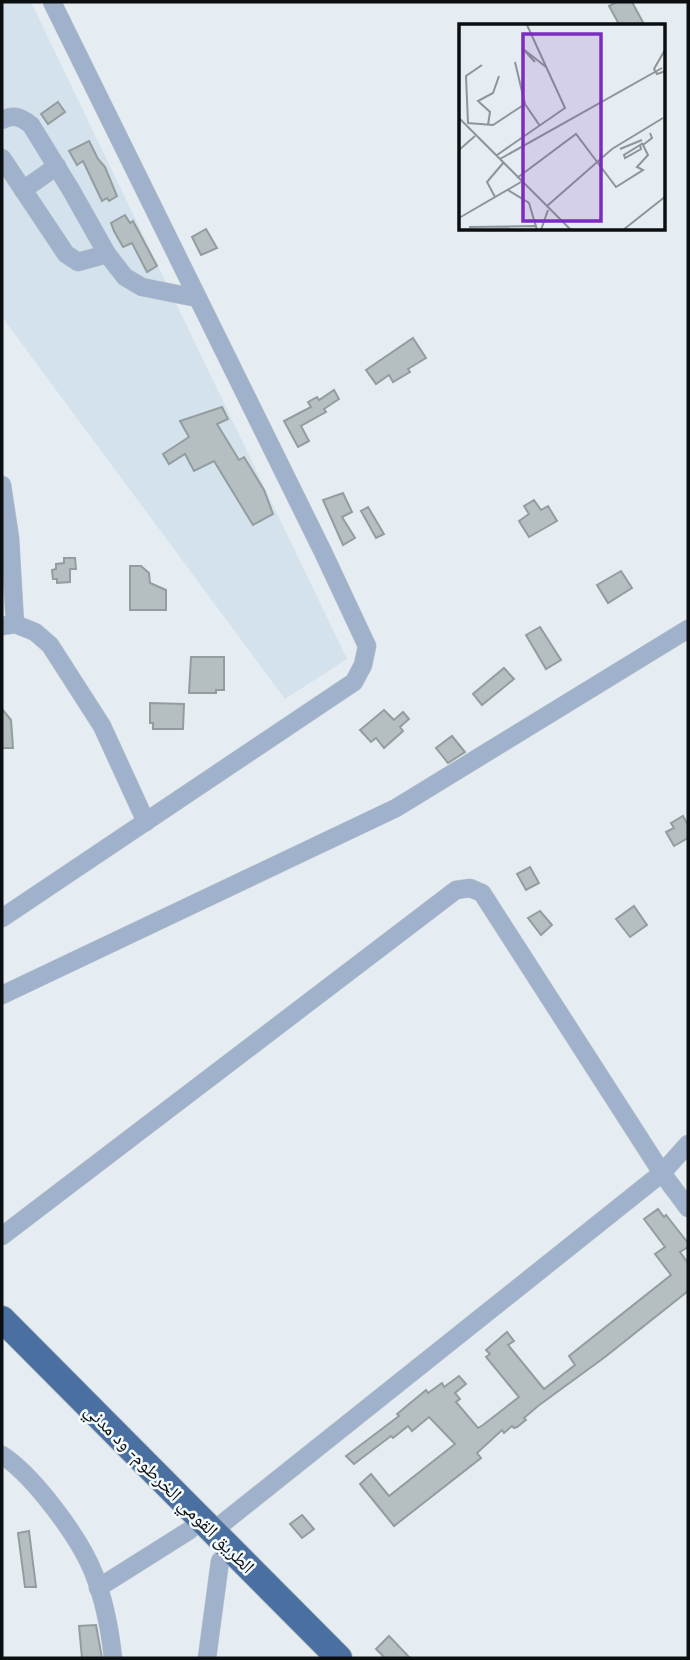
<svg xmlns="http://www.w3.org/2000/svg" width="690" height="1660" font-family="'Public Sans','Noto Naskh Arabic',sans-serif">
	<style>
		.built { fill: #d3e2ec }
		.building { fill: #b5bec1; stroke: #939d9f; stroke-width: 2 }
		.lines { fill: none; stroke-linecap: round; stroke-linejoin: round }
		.minor-casing { stroke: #c2c9ce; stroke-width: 19 }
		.highway-casing { stroke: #c2c9ce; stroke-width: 28 }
		.minor { stroke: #a0b2cb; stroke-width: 18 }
		.highway { stroke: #4a6fa1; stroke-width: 26 }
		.labels { text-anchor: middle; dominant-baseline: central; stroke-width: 5; stroke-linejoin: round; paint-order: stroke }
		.street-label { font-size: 19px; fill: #0c0f11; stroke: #f3fafe }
		.inset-road { fill: none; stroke: #8e9498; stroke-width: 2 }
		.view { fill: #7b2cbf; fill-opacity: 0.15; stroke: #7b2cbf; stroke-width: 3.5 }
		.inset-edge { fill: none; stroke: #0c0f11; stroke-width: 3.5 }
	</style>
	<rect width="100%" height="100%" fill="#e5edf2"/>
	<polygon class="built" points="5,2 31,2 347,659 285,699 2,317 2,5"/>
	<g class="building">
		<polygon points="617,2 632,2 645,26 620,26 609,6"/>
		<polygon points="58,102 65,112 48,124 41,114"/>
		<polygon points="89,141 98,159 105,167 117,196 109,201 107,198 102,201 83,161 77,165 69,151"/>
		<polygon points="125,215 130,223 133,221 157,266 147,272 132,243 123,247 114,231 111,223"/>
		<polygon points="206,229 217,248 201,255 192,237"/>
		<polygon points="413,338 426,358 408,369 410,372 393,382 389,375 376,384 366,370"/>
		<polygon points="334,390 339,399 324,409 326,412 301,426 309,441 298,447 284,421 311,407 308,402 317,397 319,400"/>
		<polygon points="222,407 228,419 217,424 239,460 244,457 264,490 273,514 253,525 214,461 194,471 185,454 169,464 163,454 189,437 180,421"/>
		<polygon points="343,493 352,512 342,517 355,538 343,545 323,500"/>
		<polygon points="534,500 541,510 548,506 557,521 529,537 519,521 529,514 524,506"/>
		<polygon points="368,507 384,534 376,538 361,511"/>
		<polygon points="64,558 75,558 76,569 70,569 70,582 57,583 57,579 53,579 52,570 56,569 56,564 64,563"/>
		<polygon points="130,566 141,566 149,573 150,583 166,590 166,610 130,610"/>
		<polygon points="621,571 632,588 608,603 597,585"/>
		<polygon points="540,627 561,660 546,669 526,635"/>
		<polygon points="191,657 224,657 224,690 216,690 216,693 189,693"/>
		<polygon points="504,668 514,679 482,705 473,694"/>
		<polygon points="150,703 184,704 183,729 153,729 153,723 150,723"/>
		<polygon points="2,709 11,720 13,748 2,748"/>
		<polygon points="384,710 394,720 403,712 409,719 400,727 403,731 384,748 376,738 371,742 360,730"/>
		<polygon points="452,736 465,752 448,763 436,748"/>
		<polygon points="683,816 688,825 688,838 674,846 666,832 674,828 671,823"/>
		<polygon points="530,867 539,883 526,890 517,874"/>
		<polygon points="634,906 647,925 630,937 616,919"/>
		<polygon points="540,911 552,925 541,935 528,918"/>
		<polygon points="658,1209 664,1217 666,1215 688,1243 688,1247 680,1252 688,1263 688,1291 605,1357 538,1406 524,1418 526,1420 517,1427 514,1428 512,1426 504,1433 502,1430 477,1453 481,1458 394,1526 360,1484 371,1474 389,1496 455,1444 429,1417 412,1431 408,1426 393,1438 391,1436 354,1464 346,1456 399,1416 397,1414 426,1390 428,1393 442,1383 444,1387 459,1376 466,1384 455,1393 460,1399 456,1402 478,1428 483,1425 519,1397 486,1357 490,1354 486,1350 507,1332 514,1341 508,1345 544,1389 575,1365 569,1356 671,1275 655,1254 665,1247 644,1219"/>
		<polygon points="302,1515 314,1529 302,1538 290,1524"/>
		<polygon points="29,1531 36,1587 25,1587 18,1533"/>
		<polygon points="96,1625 102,1658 82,1658 79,1626"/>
		<polygon points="389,1636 410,1658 385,1658 376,1649"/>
	</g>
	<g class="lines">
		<defs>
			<g id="minor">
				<path d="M2 120C14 114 21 117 31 125L71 190 107 254 125 277 142 287 197 298"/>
				<polyline points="2,158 66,254 78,262 107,254"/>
				<polyline points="23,190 57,166"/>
				<polyline points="2,485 10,538 15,624"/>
				<polyline points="2,626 15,624 35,632 50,645 102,726 146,822"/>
				<polyline points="2,918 354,682 363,665 367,646 323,552 52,2"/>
				<polyline points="2,995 396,808 688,629"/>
				<polyline points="2,1236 456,890 470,888 482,893 662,1173 688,1208"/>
				<path d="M2 1455C34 1476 80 1538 94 1574 104 1600 110 1630 113 1658"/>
				<polyline points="213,1531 662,1173 688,1144"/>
				<polyline points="98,1588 190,1530"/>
				<polyline points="207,1658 220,1561"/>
			</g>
			<polyline id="highway" points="2,1319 339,1658"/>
		</defs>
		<use href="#minor" class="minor-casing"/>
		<use href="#highway" class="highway-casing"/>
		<use href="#minor" class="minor"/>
		<use href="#highway" class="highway"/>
	</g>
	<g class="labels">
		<g class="street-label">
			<text transform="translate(170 1488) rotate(45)">الطريق القومي الخرطوم - ود مدني</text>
		</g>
	</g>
	<g transform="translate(459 24)">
		<rect width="206" height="206" fill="#e5edf2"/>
		<path class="inset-road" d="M207 24 195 45 198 50 207 47M56 38 66 80 81 102M76 38 63 24 87 43M0 94 112 206M8 99 34 101 66 80M9 99 7 52 23 41M29 101 31 88 19 77 34 69 40 52M181 121 182 125 166 134 165 131 181 121 184 119M161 125 183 116M0 126 16 112M38 131 106 84 68 1M41 135 203 44M58 154 117 110 157 163 184 146 178 143 189 131 184 121 193 114 191 109M49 166 70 179 78 206M36 173 28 158 45 138M88 182 153 125 204 94M0 194 62 158M10 203 78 202M82 206 89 186M164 206 207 172"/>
		<path class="view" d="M64 10H142V197H64Z"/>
		<rect width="206" height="206" class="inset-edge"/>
	</g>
	<rect width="690" height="1660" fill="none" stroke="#0c0f11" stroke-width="7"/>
</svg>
